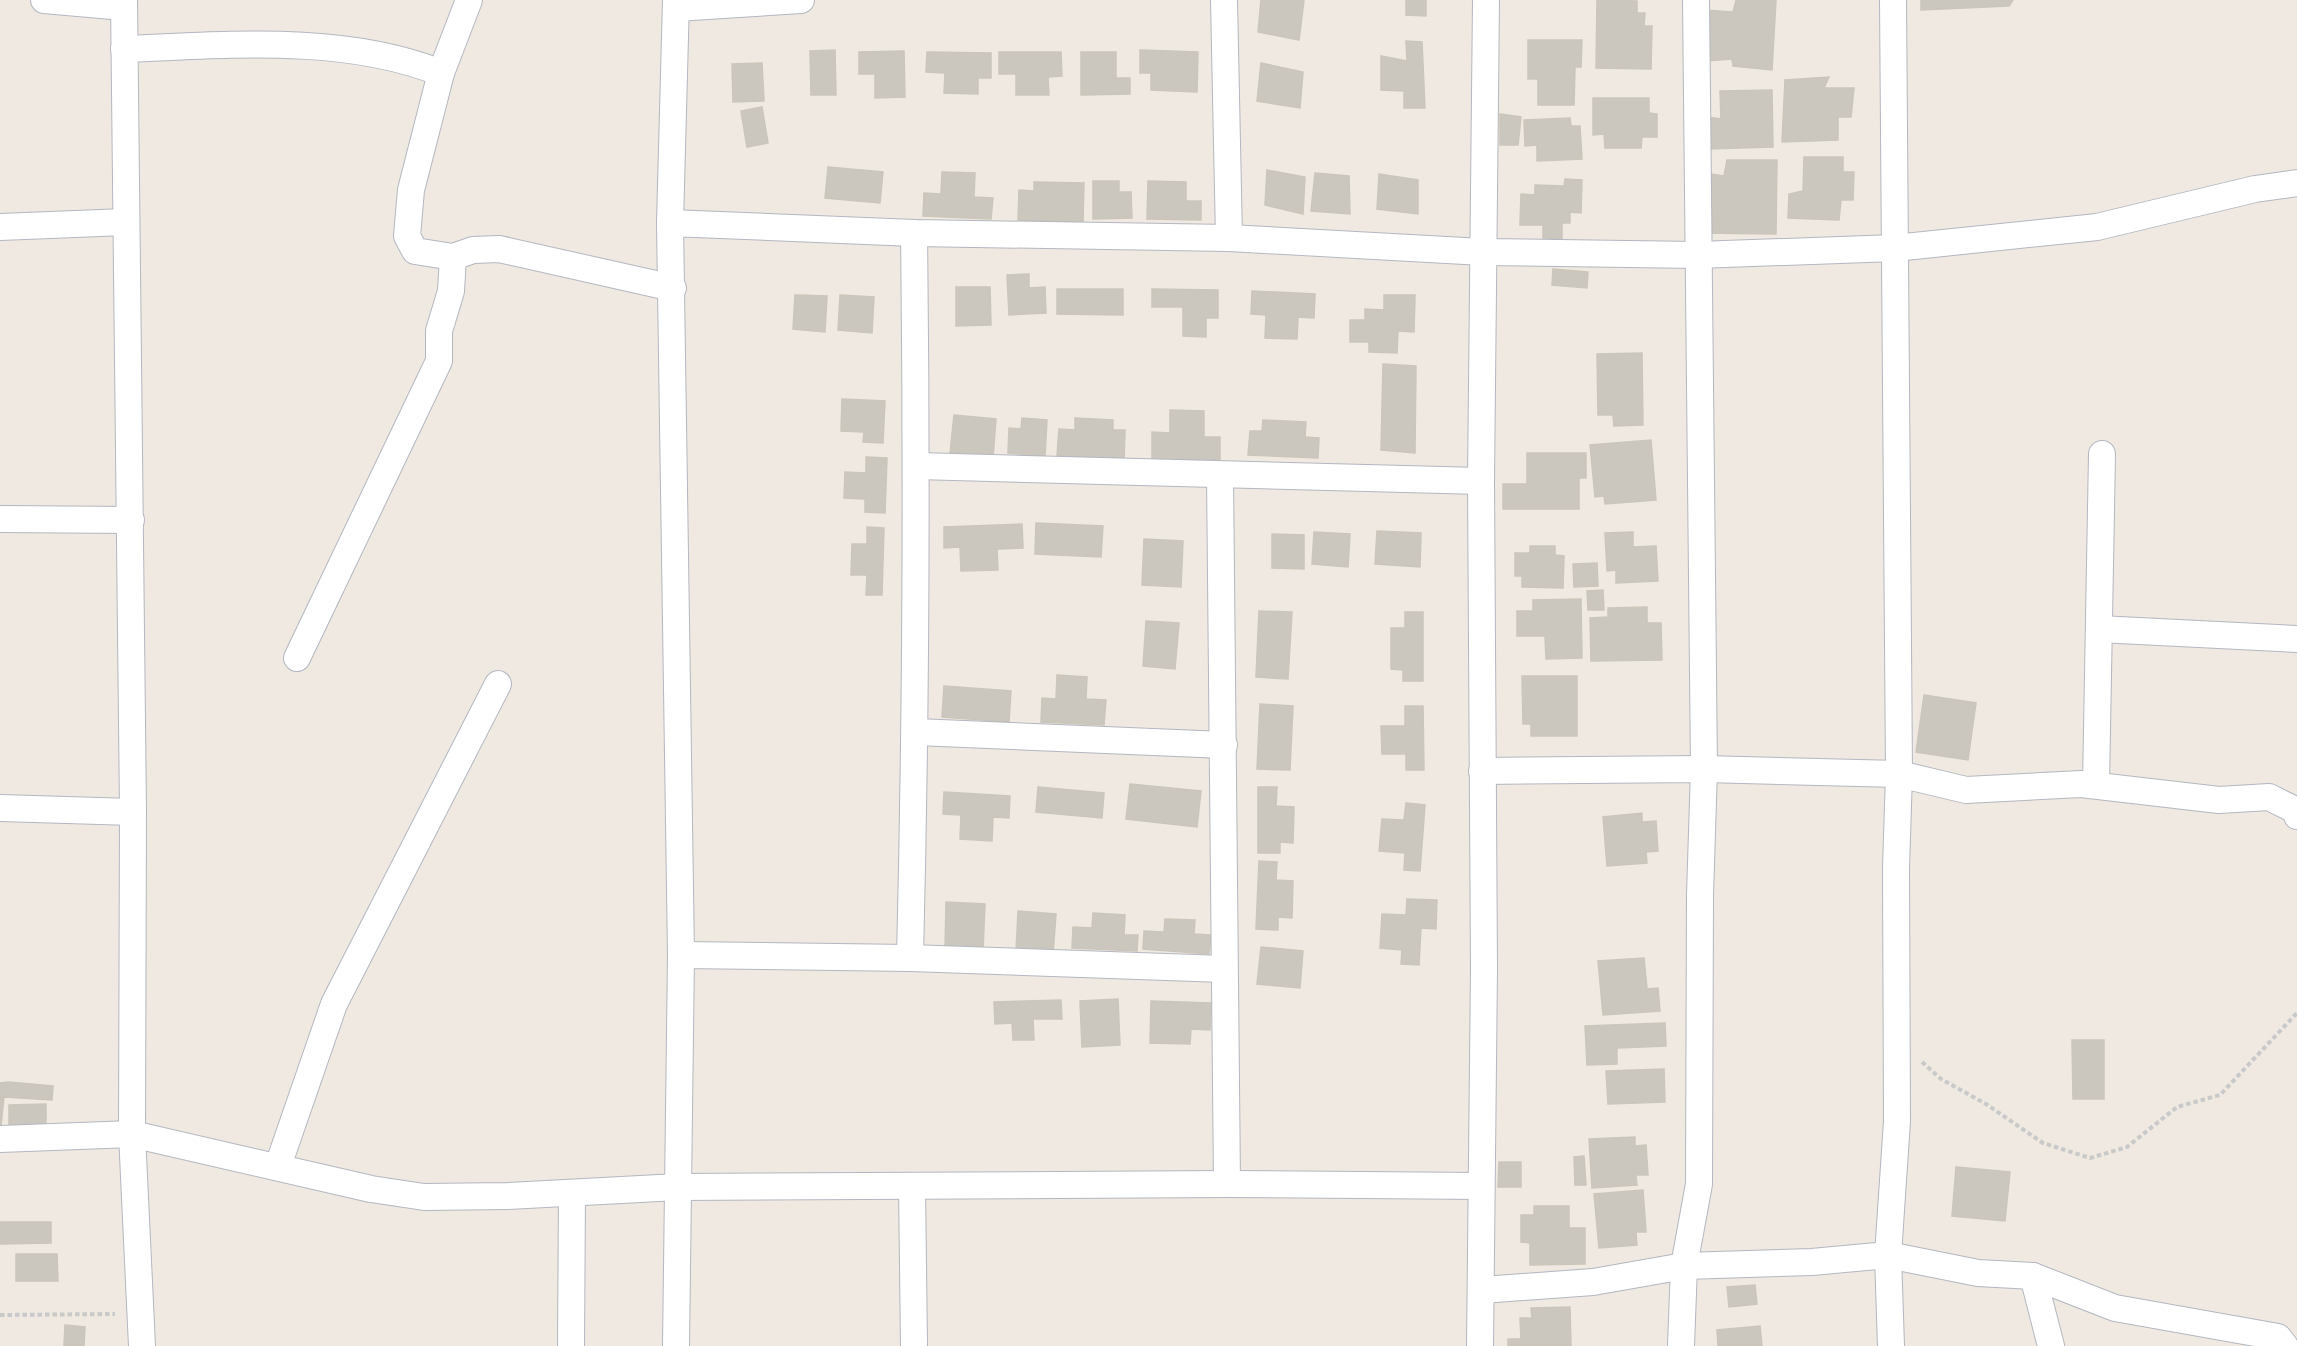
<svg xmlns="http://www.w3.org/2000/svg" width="2297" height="1346" font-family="Quicksand,sans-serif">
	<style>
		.building { fill: #cbc7bf; stroke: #cbc5ba; stroke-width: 1.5 }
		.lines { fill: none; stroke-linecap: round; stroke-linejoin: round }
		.minor-casing { stroke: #b4b7c1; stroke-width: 28 }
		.path { stroke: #c9c9c9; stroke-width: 4; stroke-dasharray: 4.5 3; stroke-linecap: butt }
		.minor { stroke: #fff; stroke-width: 26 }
	</style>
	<rect width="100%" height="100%" fill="#efe9e1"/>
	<g class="building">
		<polygon points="1261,0 1304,0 1299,40 1258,32"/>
		<polygon points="1406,0 1426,0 1426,16 1406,15"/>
		<polygon points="1597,0 1637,1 1637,13 1645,13 1644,26 1652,26 1651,69 1596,68"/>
		<polygon points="1736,0 1776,0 1772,70 1733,66 1732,59 1706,61 1705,10 1733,12"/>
		<polygon points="1921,0 2013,0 2009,6 1921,10"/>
		<polygon points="1528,40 1582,40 1581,67 1575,67 1574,105 1538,105 1538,79 1528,79"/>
		<polygon points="1406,41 1422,42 1425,108 1404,108 1404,91 1381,90 1381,56 1407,61"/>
		<polygon points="835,50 836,95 811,95 810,51"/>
		<polygon points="1140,50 1198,52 1197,92 1151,90 1151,73 1140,73"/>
		<polygon points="904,51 905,97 875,98 875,74 859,74 859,52"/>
		<polygon points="927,52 991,53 991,78 978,78 978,94 944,93 945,73 926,72"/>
		<polygon points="999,52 1061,52 1062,76 1048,77 1049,95 1016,95 1016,74 999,74"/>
		<polygon points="1081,52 1116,52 1116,78 1130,78 1130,94 1081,95"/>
		<polygon points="762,63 764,101 733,102 732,64"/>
		<polygon points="1261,63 1303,72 1300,108 1257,101"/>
		<polygon points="1829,77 1824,88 1854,88 1851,117 1838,117 1838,140 1782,142 1785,80"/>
		<polygon points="1772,90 1773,147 1708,149 1708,117 1721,119 1720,91"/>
		<polygon points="1593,98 1649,98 1649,113 1657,114 1657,137 1642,137 1641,148 1605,148 1604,134 1593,135"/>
		<polygon points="762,107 768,143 747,147 741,111"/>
		<polygon points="1500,114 1521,117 1518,145 1500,145"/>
		<polygon points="1570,118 1571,126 1580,126 1582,159 1537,161 1537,145 1525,146 1524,120"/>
		<polygon points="1804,157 1843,157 1843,172 1854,172 1853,200 1841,200 1839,220 1788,218 1789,194 1803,191"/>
		<polygon points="1727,160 1777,160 1776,234 1702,233 1705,173 1724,176"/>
		<polygon points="828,167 883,172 880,203 825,198"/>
		<polygon points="1267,170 1305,177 1303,214 1265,205"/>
		<polygon points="942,172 975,173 974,197 993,198 991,219 923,216 924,193 941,194"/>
		<polygon points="1315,173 1349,176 1350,214 1311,211"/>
		<polygon points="1379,174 1418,180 1418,214 1377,209"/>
		<polygon points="1565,179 1582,180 1581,213 1570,212 1570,223 1562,223 1562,239 1543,238 1543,225 1520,225 1521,194 1535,195 1535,185 1564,186"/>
		<polygon points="1093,181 1119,181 1119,192 1131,192 1132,218 1093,219"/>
		<polygon points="1148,181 1186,182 1186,201 1201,201 1201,220 1147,219"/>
		<polygon points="1034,182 1084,183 1083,222 1018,220 1019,190 1034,191"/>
		<polygon points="1553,269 1588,272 1587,288 1552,285"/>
		<polygon points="1029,274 1029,288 1045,287 1046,313 1009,315 1007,275"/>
		<polygon points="956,287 990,287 991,325 956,326"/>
		<polygon points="1057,289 1123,289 1123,315 1057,314"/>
		<polygon points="1152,289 1218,290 1218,318 1206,318 1206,337 1183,336 1183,307 1152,307"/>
		<polygon points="1252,291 1315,294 1314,318 1298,317 1297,339 1265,338 1266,315 1251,314"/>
		<polygon points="795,295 827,296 825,332 793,329"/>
		<polygon points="840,295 874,297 872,333 838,330"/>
		<polygon points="1384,295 1415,295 1414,332 1398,331 1397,353 1369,352 1369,342 1350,342 1350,320 1365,320 1365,309 1384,310"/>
		<polygon points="1642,353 1643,425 1614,426 1613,415 1598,415 1597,354"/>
		<polygon points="1383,364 1416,366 1415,453 1381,450"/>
		<polygon points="842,399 885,401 883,443 863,442 864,432 841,431"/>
		<polygon points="1170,410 1204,411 1204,437 1220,437 1220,460 1152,460 1152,432 1170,433"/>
		<polygon points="954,415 996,419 993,458 950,453"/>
		<polygon points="1022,418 1047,420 1045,456 1008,453 1009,428 1021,429"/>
		<polygon points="1075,418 1113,420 1113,430 1125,430 1124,459 1057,456 1059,429 1075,430"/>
		<polygon points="1263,420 1306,422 1305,437 1319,438 1318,458 1248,455 1250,431 1262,431"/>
		<polygon points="1651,440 1656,500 1605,504 1604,496 1595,497 1590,445"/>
		<polygon points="1527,453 1586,453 1586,478 1579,478 1579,509 1503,509 1503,484 1527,484"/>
		<polygon points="866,457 887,458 885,513 865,512 865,499 844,498 845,472 866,473"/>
		<polygon points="1036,523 1103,526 1101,557 1035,554"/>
		<polygon points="1022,524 1023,548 997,549 998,570 961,571 960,547 944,548 944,527"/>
		<polygon points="867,527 884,528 882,595 866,595 867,575 851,575 852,544 867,544"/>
		<polygon points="1377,531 1421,533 1420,567 1375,564"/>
		<polygon points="1314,532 1350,534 1348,567 1312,564"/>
		<polygon points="1633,532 1633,547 1656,546 1658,581 1616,583 1616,570 1607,571 1605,533"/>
		<polygon points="1272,534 1304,535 1304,569 1272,568"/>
		<polygon points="1144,539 1183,541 1181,587 1142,585"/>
		<polygon points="1530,546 1555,546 1555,555 1564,556 1563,588 1522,587 1522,576 1515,576 1515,553 1530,553"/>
		<polygon points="1597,563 1598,586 1574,587 1573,564"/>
		<polygon points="1603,590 1604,610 1588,610 1587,591"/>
		<polygon points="1581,599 1582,658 1546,659 1545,636 1517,636 1517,611 1533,611 1533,600"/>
		<polygon points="1647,607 1647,623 1661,623 1662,660 1591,661 1590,618 1608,617 1608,608"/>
		<polygon points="1259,611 1292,612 1288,679 1256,677"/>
		<polygon points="1405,612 1423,612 1423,681 1403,681 1403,670 1391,669 1391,628 1405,628"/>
		<polygon points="1146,621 1179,623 1175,669 1143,666"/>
		<polygon points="1057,675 1087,677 1086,699 1106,700 1104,725 1041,722 1042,698 1056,699"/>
		<polygon points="1522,676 1577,676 1577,736 1531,736 1531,724 1523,724"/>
		<polygon points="944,686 1011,691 1009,722 942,717"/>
		<polygon points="1924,695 1976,703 1968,760 1916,752"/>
		<polygon points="1260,704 1293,706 1290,770 1257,769"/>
		<polygon points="1405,706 1423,706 1424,770 1406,770 1406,754 1382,754 1381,726 1405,726"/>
		<polygon points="1130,784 1201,791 1197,827 1126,819"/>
		<polygon points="1038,787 1104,793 1102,818 1036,812"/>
		<polygon points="1258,787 1277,787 1276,806 1294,807 1293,843 1280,842 1280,853 1258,853"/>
		<polygon points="944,792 1010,796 1009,818 993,817 992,841 960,839 961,815 943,814"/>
		<polygon points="1406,803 1425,805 1420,871 1404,870 1405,853 1379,851 1382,819 1404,820"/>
		<polygon points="1642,813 1642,822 1656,821 1658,851 1646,852 1647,863 1607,866 1603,817"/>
		<polygon points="1259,861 1277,862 1276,880 1293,881 1292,918 1278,917 1278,930 1256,929"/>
		<polygon points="1407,899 1437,900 1436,929 1421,928 1419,965 1401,964 1402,950 1380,948 1382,914 1406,915"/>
		<polygon points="946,902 985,904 983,950 945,948"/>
		<polygon points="1018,911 1056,914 1053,954 1016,952"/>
		<polygon points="1093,913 1125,915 1124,935 1138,935 1137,951 1072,948 1073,927 1092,928"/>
		<polygon points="1165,919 1195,920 1194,934 1211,935 1209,954 1143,949 1144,931 1164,932"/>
		<polygon points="1261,947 1303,951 1300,988 1257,984"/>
		<polygon points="1644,958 1647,989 1658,988 1660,1011 1603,1015 1598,961"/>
		<polygon points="1118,999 1120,1045 1082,1047 1080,1001"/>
		<polygon points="1061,1000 1062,1019 1033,1019 1034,1040 1013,1040 1012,1023 995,1024 994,1002"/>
		<polygon points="1151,1001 1211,1003 1210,1030 1191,1029 1190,1044 1150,1043"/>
		<polygon points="1665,1023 1666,1046 1617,1048 1617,1064 1587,1065 1585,1026"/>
		<polygon points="2072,1040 2104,1040 2104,1099 2073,1099"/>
		<polygon points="1664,1069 1665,1102 1608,1104 1606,1071"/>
		<polygon points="8,1082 53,1086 52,1100 4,1097 0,1135 0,1083"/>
		<polygon points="46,1104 46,1126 9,1126 9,1105"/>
		<polygon points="1635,1137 1635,1146 1646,1145 1648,1175 1636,1175 1637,1185 1592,1188 1589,1139"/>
		<polygon points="1584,1156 1586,1185 1575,1185 1574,1157"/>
		<polygon points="1499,1162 1521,1162 1521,1187 1498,1187"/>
		<polygon points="1956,1167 2010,1172 2005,1221 1952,1216"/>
		<polygon points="1643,1190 1646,1232 1636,1232 1637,1245 1599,1248 1594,1194"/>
		<polygon points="1534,1206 1569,1206 1569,1228 1585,1228 1585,1264 1530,1265 1530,1243 1521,1242 1521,1215 1534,1215"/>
		<polygon points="0,1222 51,1222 51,1243 0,1244"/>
		<polygon points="16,1254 57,1254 58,1281 16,1281"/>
		<polygon points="1755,1285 1757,1304 1729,1307 1727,1287"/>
		<polygon points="1570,1307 1571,1346 1508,1346 1508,1339 1521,1339 1520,1318 1532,1318 1531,1308"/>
		<polygon points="65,1325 85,1327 84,1346 64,1346"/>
		<polygon points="1760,1326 1762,1346 1718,1346 1717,1330"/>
	</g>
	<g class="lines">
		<defs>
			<g id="minor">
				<polyline points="44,0 124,7"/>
				<polyline points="124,0 133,812 132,1134 142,1346"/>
				<polyline points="1224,0 1229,238"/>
				<polyline points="676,8 801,0"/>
				<path d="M124 49C226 45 344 34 441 73L469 0"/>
				<polyline points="441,73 411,190 407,236 415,251 453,257 473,250 499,249 673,288"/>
				<polyline points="670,223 676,0"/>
				<polyline points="0,227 125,222"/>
				<polyline points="917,466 1481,481"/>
				<polyline points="1220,475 1227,1184"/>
				<polyline points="0,519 131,520"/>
				<polyline points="2099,629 2297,639"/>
				<polyline points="297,658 439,361 439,331 451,291 453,257"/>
				<polyline points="916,732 1224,745"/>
				<polyline points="1482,771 1704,769 1899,774 1966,790 2081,784 2219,800 2269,797 2295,810 2297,816"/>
				<polyline points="2096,785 2102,454"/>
				<polyline points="0,808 133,812"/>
				<polyline points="681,955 910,958 1224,969"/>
				<path d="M910 958C916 716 917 475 914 233"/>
				<polyline points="0,1139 132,1134 371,1189 424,1197 508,1196 678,1187 1227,1184 1481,1186"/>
				<polyline points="278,1166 334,1004 498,684"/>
				<polyline points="912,1186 914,1346"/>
				<polyline points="2033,1276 2051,1346"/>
				<polyline points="1482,1290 1593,1282 1684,1266 1812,1262 1888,1255 1978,1273 2033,1276 2115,1308 2278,1337 2285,1346"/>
				<polyline points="571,1346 572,1193"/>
				<polyline points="676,1346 681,955 670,223 914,233 1229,238 1483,252 1697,255 1895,248 2097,227 2255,189 2297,183"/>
				<polyline points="1480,1346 1484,969 1481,481 1486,0"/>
				<polyline points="1681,1346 1684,1266 1699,1184 1700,895 1704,769 1696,0"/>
				<polyline points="1891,1346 1888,1255 1897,1121 1896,868 1899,774 1893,0"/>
			</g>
		</defs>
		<use href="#minor" class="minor-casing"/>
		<g class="path">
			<polyline points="1922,1062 1941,1079 1986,1104 2043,1143 2090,1158 2127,1147 2177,1107 2220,1095 2297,1013"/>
			<polyline points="0,1315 115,1314"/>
		</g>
		<use href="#minor" class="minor"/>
	</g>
</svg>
